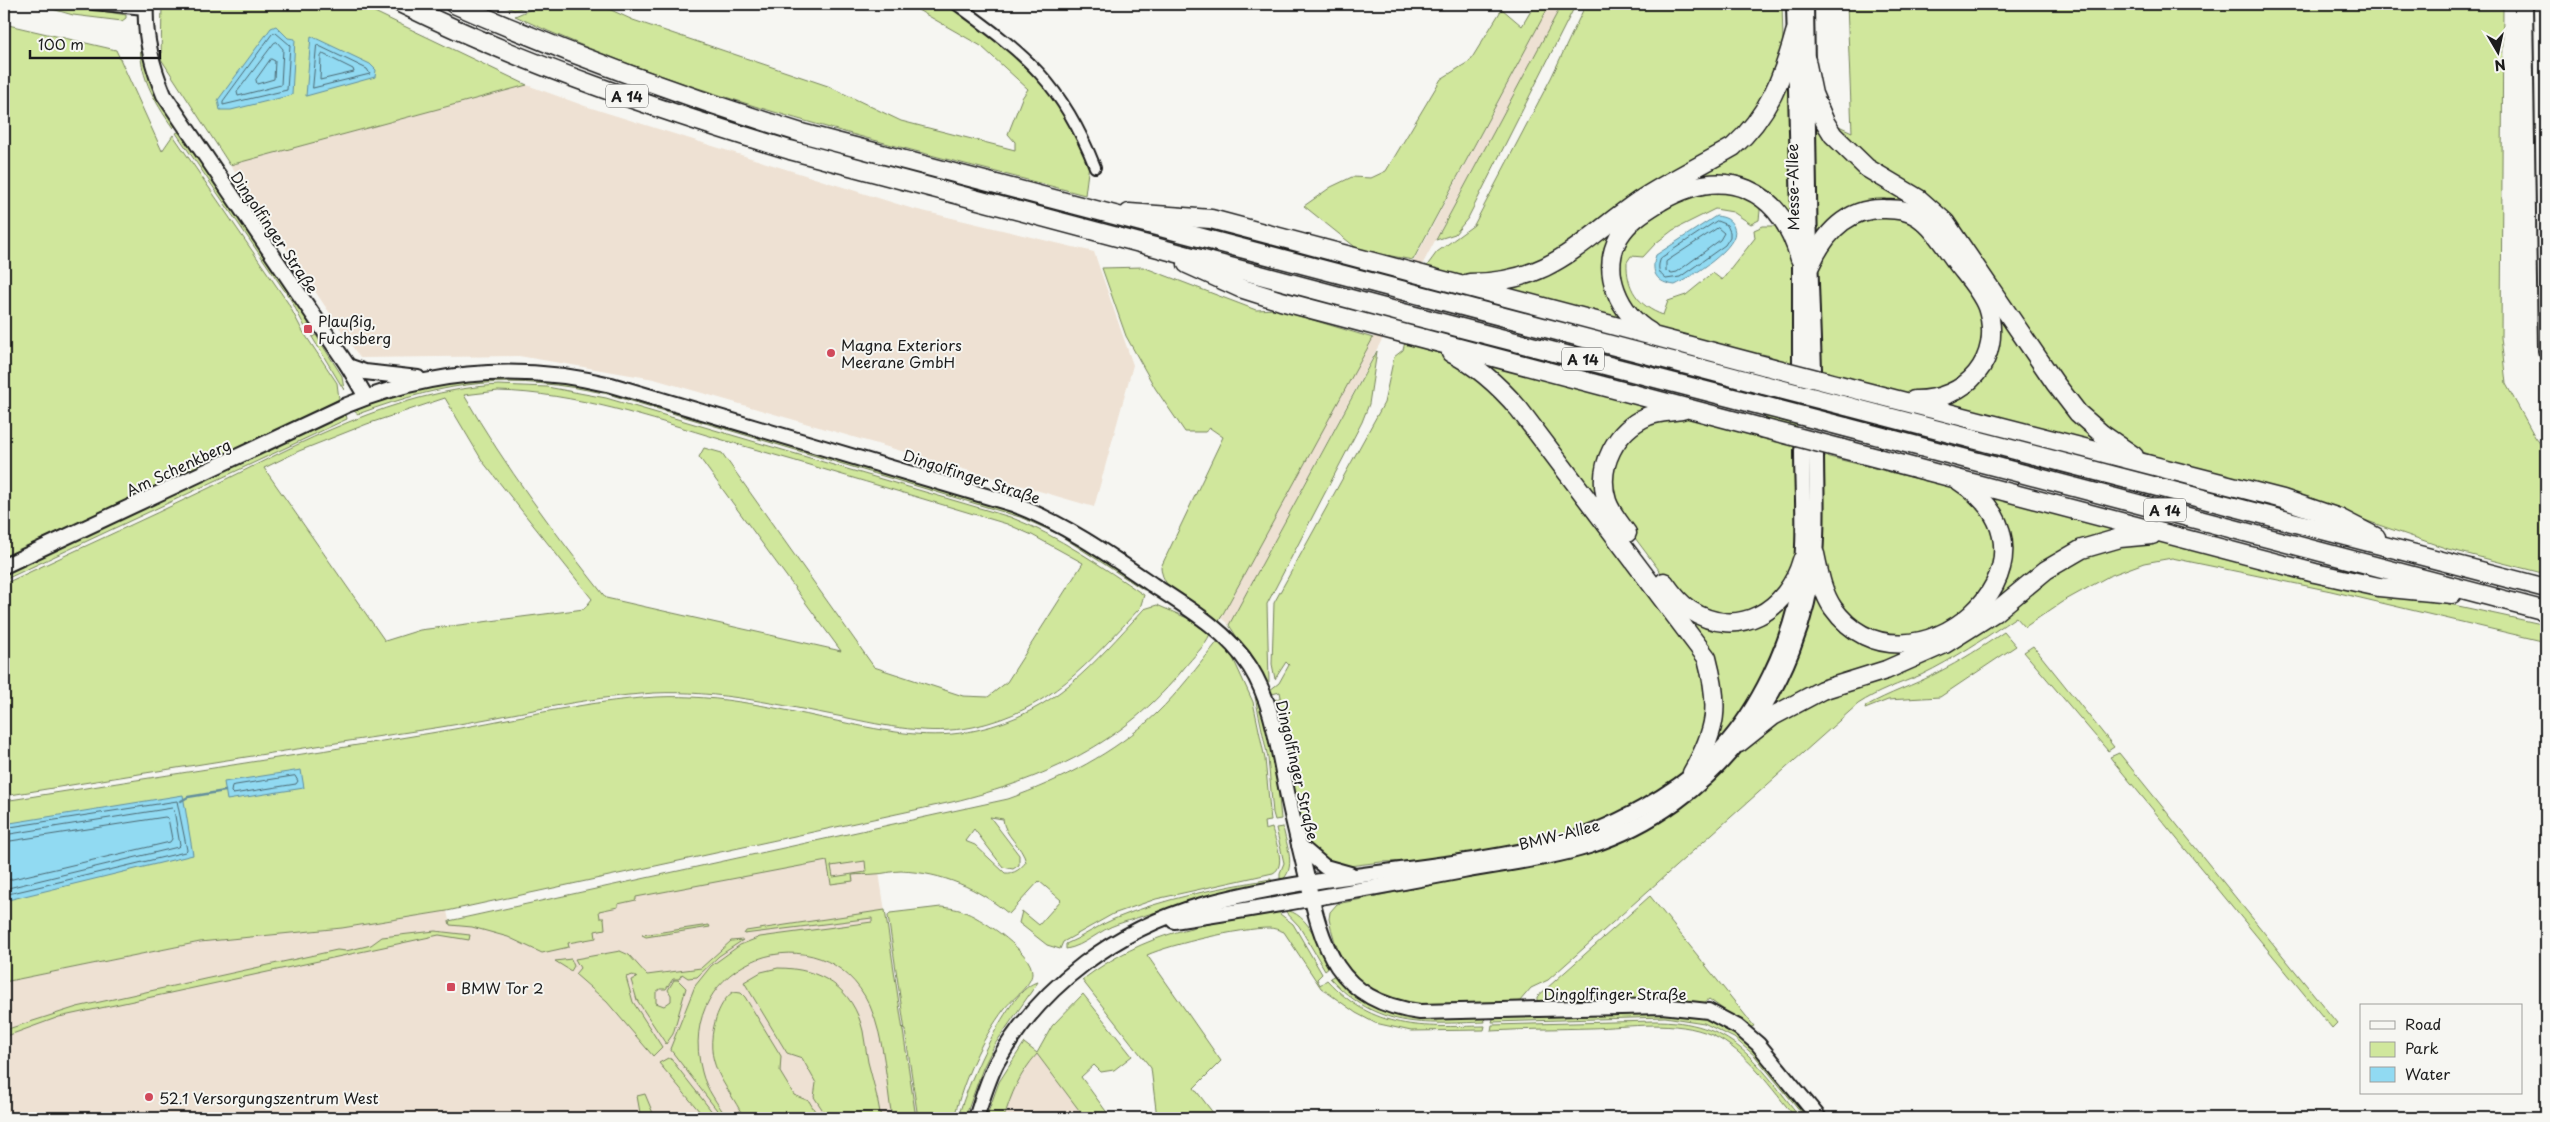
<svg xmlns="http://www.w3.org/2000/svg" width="2550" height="1122" font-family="'Playpen Sans',sans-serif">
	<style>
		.built { fill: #eee1d3 }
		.green { fill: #d0e79c; stroke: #76825c; fill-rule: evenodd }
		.water { fill: #91daf2; stroke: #628e9c }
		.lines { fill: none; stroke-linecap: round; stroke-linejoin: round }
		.shore { stroke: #4b6872; stroke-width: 1 }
		.stream { stroke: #628e9c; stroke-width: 2.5 }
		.secondary-tunnel { stroke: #d5d5d2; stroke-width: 14; stroke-dasharray: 14 7; stroke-linecap: butt }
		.street-casing { stroke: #1c1c1c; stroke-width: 14 }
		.secondary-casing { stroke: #1c1c1c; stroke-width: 18 }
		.highway-casing { stroke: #1c1c1c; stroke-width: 21 }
		.street { stroke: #f6f6f2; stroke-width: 10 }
		.secondary { stroke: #f6f6f2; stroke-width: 14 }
		.highway { stroke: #f6f6f2; stroke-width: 18 }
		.highway-bridge-casing { stroke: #1c1c1c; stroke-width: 21; stroke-linecap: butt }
		.highway-bridge { stroke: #f6f6f2; stroke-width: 18 }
		.poi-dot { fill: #d1495b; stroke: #f6f6f2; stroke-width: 2 }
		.labels { text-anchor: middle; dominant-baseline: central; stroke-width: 4; stroke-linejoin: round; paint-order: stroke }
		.shield { fill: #f6f6f2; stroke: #5d5d5c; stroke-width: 1 }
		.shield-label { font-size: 14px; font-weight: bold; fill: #1c1c1c }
		.street-label { font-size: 15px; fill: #1c1c1c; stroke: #f6f6f2 }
		.poi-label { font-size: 15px; fill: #1c1c1c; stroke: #f6f6f2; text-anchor: start }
	</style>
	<rect width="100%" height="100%" fill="#f6f6f2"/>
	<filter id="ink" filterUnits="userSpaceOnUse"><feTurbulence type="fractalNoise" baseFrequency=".02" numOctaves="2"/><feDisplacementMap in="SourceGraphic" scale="10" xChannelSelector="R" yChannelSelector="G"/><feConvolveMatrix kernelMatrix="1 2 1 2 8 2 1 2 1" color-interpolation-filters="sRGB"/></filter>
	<g filter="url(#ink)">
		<g class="built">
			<polygon points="1550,4 1562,4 1229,625 1221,618 1373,338"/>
			<polygon points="527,85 585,106 910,208 1094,252 1133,365 1094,507 654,379 519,356 360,358 230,165"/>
			<polygon points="874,840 917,1118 4,1118 4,982 200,942 342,928 447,911 450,925"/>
			<polygon points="1037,1054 1085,1118 1004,1118 1011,1093 1027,1066"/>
		</g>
		<g class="green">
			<polygon points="35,4 61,4 126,15 126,18 122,21 73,15"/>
			<polygon points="162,4 358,4 527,85 230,165 161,59"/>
			<polygon points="499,4 537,4 514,10"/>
			<path d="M543 4H598L633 20 828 86 901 121 1015 150V142L1008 134 1022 98 1028 89 981 46 918 10 912 4H950L1000 40 1030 65 1063 106 1089 164 1085 195C892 144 696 101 515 16Z"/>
			<polygon points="1535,4 1550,4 1413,260 1359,250 1304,206 1331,187 1352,177 1371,178 1386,171 1441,79 1470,61 1502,9 1522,26"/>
			<polygon points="1562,4 1576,4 1468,218 1455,234 1436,240"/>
			<polygon points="1586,4 1782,4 1783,40 1779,60 1765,98 1728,143 1526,269 1473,277 1437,271 1426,267 1437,252 1474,225 1551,78"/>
			<polygon points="1847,4 2503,4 2501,337 2506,384 2535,437 2546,451 2546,574 2448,549 2301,498 2171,463 2133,448 2083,411 1955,228 1870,165 1830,122 1852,132"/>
			<polygon points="4,24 116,50 162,151 173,135 288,303 302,330 337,383 339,399 249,446 4,561"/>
			<path d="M141 39 149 74 176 124 173 128C154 101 137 72 141 39Z"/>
			<polygon points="1790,64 1796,232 1774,202 1699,180 1612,246 1631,322 1484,286 1507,283 1722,159"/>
			<polygon points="1813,104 1817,113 1917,202 2116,448 1936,404 1951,399 1995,336 1947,240 1891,203 1813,243"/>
			<polygon points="178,132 181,133 295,298 309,324 305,327 291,300 176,133"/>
			<path d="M1703 187 1761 201 1759 220 1751 224 1733 212 1715 209 1673 230 1656 243 1643 257 1631 256 1627 262C1626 288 1638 306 1663 315L1668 301 1686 295 1713 273 1722 280 1755 238 1754 230 1763 226H1783L1793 259 1794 274 1798 557 1772 604 1725 619 1677 594 1620 518 1613 507 1609 465 1639 425 1683 416 1760 435 1764 438 1771 356 1762 354 1760 356 1653 327 1631 311 1615 264 1633 224Z"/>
			<path d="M1858 215 1910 216 1974 293 1985 318 1981 357 1954 387 1910 394 1819 370C1818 343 1810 263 1826 244 1835 233 1848 224 1858 215Z"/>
			<path d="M1143 267 1256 310 1276 309 1373 338 1218 623C1198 609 1162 593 1161 567L1223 437 1210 428 1205 432H1185L1155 388 1126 336 1102 268Z"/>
			<polygon points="316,335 342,376 344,390 312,337"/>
			<polygon points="1405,342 1444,355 1487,381 1697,649 1712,713 1687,769 1676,779 1651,797 1586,830 1535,843 1420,861 1381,862 1341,867 1332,865 1311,846 1296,802 1273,701 1281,697 1280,692 1272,694 1270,690 1279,683 1289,665 1286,662 1275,679 1272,664 1274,603 1384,403 1394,357 1403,350"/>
			<polygon points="1377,351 1369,404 1362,422 1267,604 1269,682 1266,682 1229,625"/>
			<polygon points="1467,356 1666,408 1617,434 1608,512 1673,600 1714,625 1795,593 1769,670 1740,716 1706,757 1716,671"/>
			<path d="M523 377 586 385 1017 511 1051 525 1150 589 1144 590 1058 534 1020 517 608 394C510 373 451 380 358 414L354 411 388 398 450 381Z"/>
			<path d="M498 385 547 387 606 398 1010 517C1059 536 1101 566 1144 595L1140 608C1088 663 1051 710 973 727 929 736 886 726 843 717 780 705 718 690 654 693 582 697 512 716 441 727 295 749 149 772 4 796V584C72 552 141 521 209 488 301 443 394 391 498 385ZM498 391C576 393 649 418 723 440 818 467 913 496 1007 524L1032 535 1083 563 1007 682 988 697 963 696 874 667 722 453 704 448 699 457 841 651 606 598C555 533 505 467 464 395ZM445 398 483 462 592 599 584 609 420 630 385 641 264 468 299 451 367 424Z"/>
			<polygon points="346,414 347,419 4,580 4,572"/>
			<polygon points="1821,455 1955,488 1988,517 1998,556 1976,606 1916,638 1874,634 1842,612 1824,567"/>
			<polygon points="1985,492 2137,531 2119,534 1985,609 1998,592 1991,505"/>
			<path d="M2142 541 2167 543 2546 625V642L2331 591 2172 558 2144 563 2109 576 2062 602 2025 627 2016 617C1985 638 1954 659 1921 675 1899 684 1878 691 1858 704L1548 980 1531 988 1519 1002 1514 1005C1457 1006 1375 1020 1342 959 1336 947 1332 933 1329 919L1330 912 1337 904 1564 858 1638 832 1663 819 1703 791 1754 739 1789 711 1888 674 2064 562Z"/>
			<polygon points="1815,584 1835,618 1918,648 1763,717"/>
			<path d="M1157 605 1187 618 1210 634C1205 646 1193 657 1185 667 1124 744 1045 779 952 802L447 911 342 928 200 942 4 982V801C146 778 289 757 431 733 506 721 581 701 657 697 720 694 780 709 841 722 886 731 931 741 977 730 1056 712 1092 665 1144 609Z"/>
			<path d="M2004 632 2016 646 1940 697 1888 700 1865 709 1866 706C1889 693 1914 685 1937 673 1961 661 1982 647 2004 632Z"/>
			<path d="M1218 641 1232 656 1253 702 1265 759 1271 821 1264 822 1265 830 1272 828C1275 841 1287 866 1273 873L1156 899 1113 914 1063 942 1060 949 1047 945 1019 923 1022 911 1039 925 1061 900 1039 881 1009 914C978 888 943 873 901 871 892 871 883 874 875 874 867 875 860 874 852 875L853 881 831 884 827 861 636 897V900L618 904V907L599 911 600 918H604L605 929 595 931 596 938 568 943 569 947 542 953 508 937 472 927 450 925 449 921 1008 799C1062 780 1114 753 1156 714 1179 692 1198 666 1218 641ZM990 817 1003 819C1004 836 1022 845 1026 862 1020 869 1015 874 1005 873L975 845 965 841 974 829 1003 867 1013 869 1019 865V855ZM865 861 866 872 833 877 831 866Z"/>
			<polygon points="2033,646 2114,747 2108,751 2024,652"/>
			<polygon points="1258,695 1275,755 1281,819 1275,820 1273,813 1268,758 1255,697"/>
			<polygon points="2119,753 2337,1023 2332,1028 2113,761 2110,757"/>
			<path d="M1283 827C1286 845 1298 869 1280 882V873L1284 863 1276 828Z"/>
			<path d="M1271 879 1274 885C1219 895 1171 906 1118 924 1099 930 1085 946 1066 949V944C1083 937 1097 926 1114 919 1165 898 1218 888 1271 879Z"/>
			<polygon points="1650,896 1754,1026 1749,1028 1709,999 1703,1004 1675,1001 1537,1003 1537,997"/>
			<path d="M941 907C950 908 959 909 967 913 984 920 1033 953 1032 973 1032 985 1012 999 1005 1008 980 1041 964 1079 954 1118H918L888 916 890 913Z"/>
			<path d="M885 910 916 1118H892C886 1082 885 1040 870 1006 824 906 672 959 702 1072 706 1089 718 1104 727 1118H723L670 1049 695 986 711 966 740 945 760 937 872 922V918L744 934 746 931Z"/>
			<path d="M1284 910C1309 912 1319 948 1330 966L1325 970 1299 926Z"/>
			<path d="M1280 911V914L1293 924 1322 974 1317 979 1320 985 1327 980C1374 1031 1421 1027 1485 1026L1484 1030 1411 1031 1375 1023 1356 1013 1321 988 1284 932C1279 930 1274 928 1269 928 1241 928 1172 944 1147 955L1221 1061 1194 1088 1217 1118H1157L1151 1068 1082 980C1147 931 1203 924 1280 911Z"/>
			<polygon points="709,925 710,927 646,937 642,935"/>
			<polygon points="435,931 470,935 469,940 439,935 59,1017 4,1037 4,1032 11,1028 77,1007 337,950 346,951 371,945 382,937"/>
			<polygon points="743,940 719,956 697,977 688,978 682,974 679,979 673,979 666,989 660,989 656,992 656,1003 664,1006 671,1001 671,995 668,990 674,980 678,980 686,988 673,1034 666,1044 637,1000 631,980 637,978 633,975 626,977 633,1002 662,1047 653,1056 607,1002 575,974 580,968 575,959 620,951 629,955 647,975 701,968 731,941"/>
			<polygon points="571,959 574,966 571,971 555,961"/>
			<path d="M778 968C821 968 853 988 863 1031 865 1041 866 1052 868 1062 873 1081 878 1099 881 1118H828L814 1097 816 1083 802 1058 787 1053 744 982 761 972Z"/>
			<path d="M1337 974 1363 998 1484 1017 1485 1022C1422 1024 1377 1029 1330 978Z"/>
			<path d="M1038 982 995 1044 983 1068 965 1118H958C965 1090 1009 986 1038 982Z"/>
			<path d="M733 992 741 993 745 997 781 1056 780 1072 794 1095 809 1101 819 1118H744C725 1080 702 1065 716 1018 719 1009 725 997 733 992Z"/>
			<path d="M1083 994 1132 1056 1114 1070 1101 1072 1094 1065 1081 1077 1108 1114V1118H1085L1037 1054C1020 1073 1011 1094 1004 1118H986L999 1082 1024 1043 1037 1053 1052 1026Z"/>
			<path d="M1662 1011C1676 1012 1691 1012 1704 1016 1752 1031 1783 1082 1813 1118H1806L1755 1056 1734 1038 1704 1023 1665 1017 1492 1022 1494 1016Z"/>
			<path d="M1653 1021C1733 1020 1756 1062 1801 1118H1796C1772 1090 1747 1051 1712 1035 1676 1019 1629 1027 1591 1028 1558 1029 1524 1029 1491 1031L1492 1025Z"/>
			<polygon points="668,1058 671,1059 717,1118 705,1118 659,1063"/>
			<polygon points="645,1094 655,1118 641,1118 637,1096"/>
		</g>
		<g class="water">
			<polygon points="276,26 288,38 295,39 292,95 231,110 220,110 218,100 271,28"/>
			<polygon points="311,36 370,64 376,70 375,77 306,96"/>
			<path d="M1716 216C1725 217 1731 219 1734 228 1742 246 1690 278 1675 285 1657 283 1650 273 1656 255Z"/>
			<polygon points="301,770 304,788 227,800 224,782"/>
			<polygon points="183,795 193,855 4,901 4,824"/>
		</g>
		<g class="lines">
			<g class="shore">
				<polygon points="276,33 290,45 287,90 223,105 223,101 272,34"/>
				<polygon points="277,42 283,49 281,85 238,96 237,92 274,43"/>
				<polygon points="317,45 367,69 370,74 313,88"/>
				<polygon points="323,54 353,69 354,72 320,80 321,57"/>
				<polygon points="271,59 275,61 274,79 257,84 256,80"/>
				<path d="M1717 221 1727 225 1730 232V237L1725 245 1680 277 1666 279C1658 273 1657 267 1661 258Z"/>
				<polygon points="1718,228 1724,233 1720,240 1677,272 1672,273 1666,271 1666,262"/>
				<polygon points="295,776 298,781 296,784 233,794 231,792 232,786"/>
				<polyline points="4,828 177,801 187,850 185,852 4,895"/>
				<polyline points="4,835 172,808 174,810 180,845 178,847 4,889"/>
				<polyline points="4,842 165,817 168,818 172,839 170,842 4,881"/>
			</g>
			<polyline class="stream" points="181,801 188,797 225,791"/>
			<g class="secondary-tunnel">
				<polyline points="1814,369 1816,450"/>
				<polyline points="1801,386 1802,447"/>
			</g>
			<defs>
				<g id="street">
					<polyline points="93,4 145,9"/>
					<path d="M956 4C1026 55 1062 83 1095 167"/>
				</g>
				<g id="secondary">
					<path d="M146 4C144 35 152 66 164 95L348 366 366 397"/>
					<polyline points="1794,4 1800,259 1800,365"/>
					<polyline points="1806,4 1810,255 1814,369"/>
					<polyline points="2541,4 2546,351"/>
					<polyline points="348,366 365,372 418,378"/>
					<path d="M4 566 347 405C433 370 520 363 611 385L1013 504C1065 524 1108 554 1153 585 1188 608 1227 631 1250 667 1272 702 1277 743 1285 782 1291 813 1299 844 1306 874 1322 947 1336 1001 1420 1012L1662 1006 1708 1011 1738 1027 1758 1044 1819 1118"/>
					<polyline points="1299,845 1325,867 1350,874"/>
					<path d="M1174 921C1271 907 1367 889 1463 871 1505 863 1548 859 1589 846 1717 805 1802 686 1815 555 1818 521 1816 487 1816 453"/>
					<path d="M976 1118C982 1100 988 1079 997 1062 1041 985 1117 929 1202 905 1316 873 1436 872 1551 845 1608 832 1682 791 1722 748 1758 709 1788 646 1798 594 1807 547 1802 497 1802 450"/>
				</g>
				<g id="highway">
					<path d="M402 4C526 65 658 110 790 150L1403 313 1764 406"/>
					<path d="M454 4C568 54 685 97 805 134L1764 385"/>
					<polyline points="1806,60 1813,94 1825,122 1833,135 1867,168 1919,199 1945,222 2055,383 2078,413 2102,434 2134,456"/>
					<polyline points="1129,213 1211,219 1766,366"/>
					<polyline points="1187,264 1240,288 1281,301 1762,428"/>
					<path d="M1810 266C1824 234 1847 207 1885 209 1897 209 1908 210 1918 217 1934 228 1945 247 1957 263 1967 276 1981 291 1987 307 2004 359 1966 401 1914 400"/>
					<path d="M1469 283C1551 283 1579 242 1640 200 1669 181 1702 165 1733 147 1768 116 1783 77 1795 33"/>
					<path d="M1650 332C1619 313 1600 272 1619 237 1629 220 1645 211 1661 201 1726 164 1780 188 1800 259"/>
					<path d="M1451 353C1478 366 1500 387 1519 409L1707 658C1720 707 1717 729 1692 773"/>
					<polyline points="1847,387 2283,499 2339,518 2376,537"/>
					<polyline points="1846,406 2546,588"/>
					<polyline points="1845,427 2546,611"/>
					<polyline points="1843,449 2315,573 2379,587 2452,594"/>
					<path d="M1627 533C1620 523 1611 513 1607 501 1596 466 1616 430 1648 416 1658 412 1672 412 1682 410"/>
					<path d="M1815 554C1819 572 1822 592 1833 608 1907 712 2086 563 1959 481"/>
					<path d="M1664 582C1671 592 1679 603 1690 610 1738 641 1788 610 1802 560"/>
					<polyline points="1739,743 1773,716 1822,690 1886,670 1945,644 1994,613 2046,570 2082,549 2120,538 2152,535"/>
				</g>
			</defs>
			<use href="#street" class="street-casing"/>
			<use href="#secondary" class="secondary-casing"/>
			<use href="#highway" class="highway-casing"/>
			<use href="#street" class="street"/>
			<use href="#secondary" class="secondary"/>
			<use href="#highway" class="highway"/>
			<defs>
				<g id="highway-bridge">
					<polyline points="1766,366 1847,387"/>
					<polyline points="1764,385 1846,406"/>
					<polyline points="1764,406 1845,427"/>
					<polyline points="1762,428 1843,449"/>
				</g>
			</defs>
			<use href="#highway-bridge" class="highway-bridge-casing"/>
			<use href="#highway-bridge" class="highway-bridge"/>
		</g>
	</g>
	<g class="poi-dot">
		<rect x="303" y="324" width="10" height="10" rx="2.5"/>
		<circle cx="831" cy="353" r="5"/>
		<rect x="446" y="982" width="10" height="10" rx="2.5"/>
		<circle cx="149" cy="1097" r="5"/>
	</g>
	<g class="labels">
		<g class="shield">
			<rect x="606" y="84.5" width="42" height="23" rx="4"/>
			<rect x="1562" y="347.5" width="42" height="23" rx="4"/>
			<rect x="2144" y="498.5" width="42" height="23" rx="4"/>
		</g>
		<g class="shield-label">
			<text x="627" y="96">A 14</text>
			<text x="1583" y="359">A 14</text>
			<text x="2165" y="510">A 14</text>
		</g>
		<g class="street-label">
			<text transform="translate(1792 187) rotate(-91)">Messe-Allee</text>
			<text transform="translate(275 232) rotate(56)">Dingolfinger Straße</text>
			<text transform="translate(178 467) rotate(-25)">Am Schenkberg</text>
			<text transform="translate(972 476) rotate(18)">Dingolfinger Straße</text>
			<text transform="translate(1298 770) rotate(77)">Dingolfinger Straße</text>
			<text transform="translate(1559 834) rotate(-14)">BMW-Allee</text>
			<text x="1615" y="993">Dingolfinger Straße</text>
		</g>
		<g class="poi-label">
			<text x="318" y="320">Plaußig,<tspan x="318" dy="17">Fuchsberg</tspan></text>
			<text x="841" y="344">Magna Exteriors<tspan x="841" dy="17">Meerane GmbH</tspan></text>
			<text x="461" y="987">BMW Tor 2</text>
			<text x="159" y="1097">52.1 Versorgungszentrum West</text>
		</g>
	</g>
	<rect width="2550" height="1122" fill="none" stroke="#f6f6f2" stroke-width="20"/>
	<rect x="10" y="10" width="2530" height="1102" fill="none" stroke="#1c1c1c" stroke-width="2" filter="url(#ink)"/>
	<rect x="2360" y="1004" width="162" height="90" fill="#f6f6f2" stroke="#9f9f9c"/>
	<rect x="2370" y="1021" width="25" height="8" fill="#f6f6f2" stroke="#9f9f9c"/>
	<text x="2405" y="1030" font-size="15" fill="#1c1c1c">Road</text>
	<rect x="2370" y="1042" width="25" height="15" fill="#d0e79c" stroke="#9f9f9c"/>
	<text x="2405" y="1054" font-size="15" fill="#1c1c1c">Park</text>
	<rect x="2370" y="1067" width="25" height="15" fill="#91daf2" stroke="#9f9f9c"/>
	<text x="2405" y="1080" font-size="15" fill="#1c1c1c">Water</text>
	<g transform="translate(2498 52) rotate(171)" stroke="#f6f6f2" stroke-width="4" paint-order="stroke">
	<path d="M0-4L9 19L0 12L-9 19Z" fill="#1c1c1c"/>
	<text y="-8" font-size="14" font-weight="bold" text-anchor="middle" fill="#1c1c1c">N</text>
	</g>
	<path d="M30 50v8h130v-8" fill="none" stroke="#1c1c1c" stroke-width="2.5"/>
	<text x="38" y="50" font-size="15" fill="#1c1c1c" stroke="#f6f6f2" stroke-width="4" paint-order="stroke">100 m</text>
</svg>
